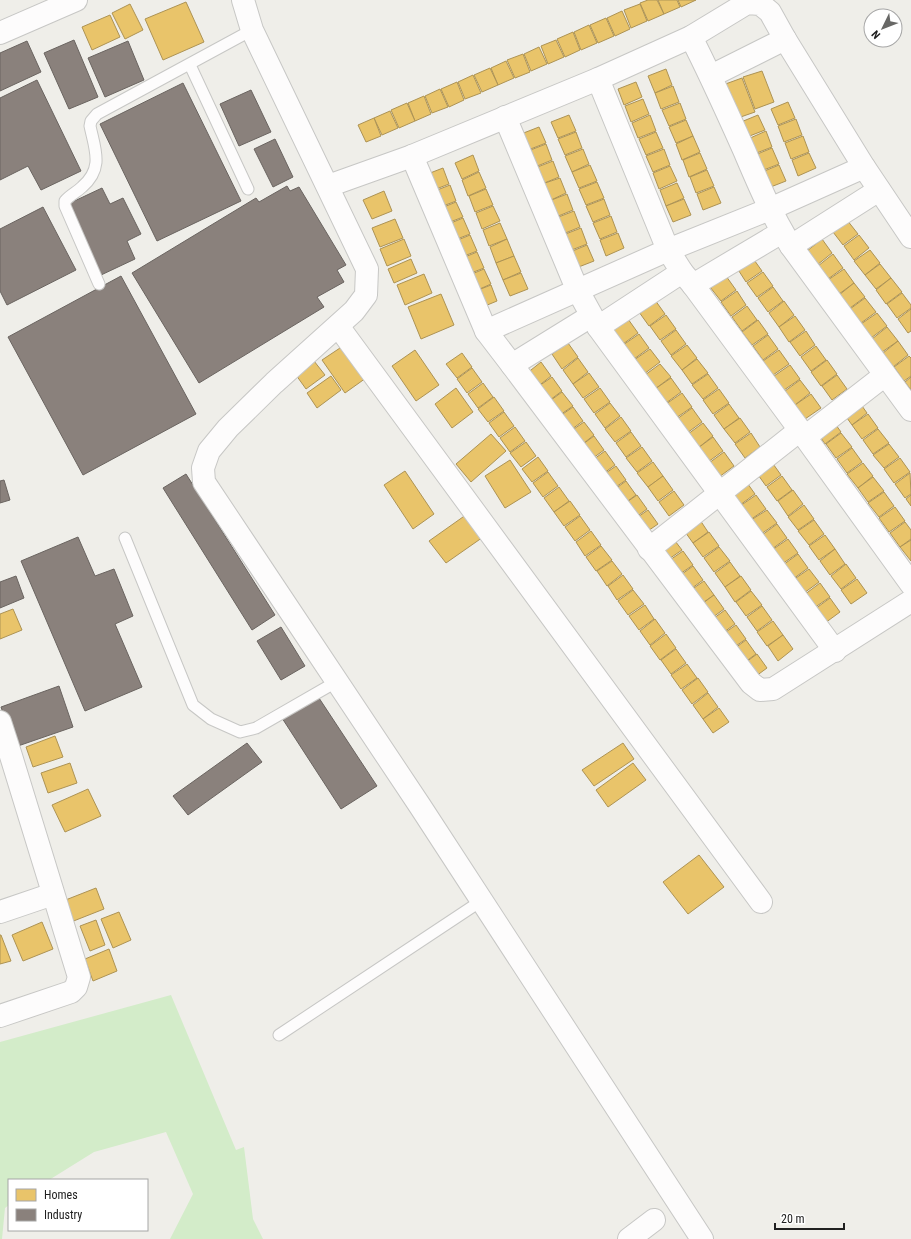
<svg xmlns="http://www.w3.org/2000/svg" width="911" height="1239" font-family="'Roboto Condensed',sans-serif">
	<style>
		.grass { fill: #d3ecc9 }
		.homes { fill: #e9c46a; stroke: #ad9354 }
		.industry { fill: #8a817c; stroke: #6a6460 }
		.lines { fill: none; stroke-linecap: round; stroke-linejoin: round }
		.service-casing { stroke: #c7c7c5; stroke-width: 13 }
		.minor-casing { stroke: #c7c7c5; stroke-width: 24 }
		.service { stroke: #fdfcfc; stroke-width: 11 }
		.minor { stroke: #fdfcfc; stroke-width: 22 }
	</style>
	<rect width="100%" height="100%" fill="#efeee9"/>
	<polygon class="grass" points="171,995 236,1150 244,1147 253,1219 263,1239 170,1239 193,1194 166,1132 94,1152 49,1180 9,1180 9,1205 5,1208 2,1239 0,1239 0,1042"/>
	<g class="homes">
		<polygon points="648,0 657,0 664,14 648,21 640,3"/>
		<polygon points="658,0 677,0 680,7 664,14"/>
		<polygon points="678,0 696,0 681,7"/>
		<polygon points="186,2 204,42 163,60 145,19"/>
		<polygon points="130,4 143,30 125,39 112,13"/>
		<polygon points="640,4 647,21 631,28 624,10"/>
		<polygon points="622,11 630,29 615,36 607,18"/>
		<polygon points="110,15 120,37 92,50 82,27"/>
		<polygon points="606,18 614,36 598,43 590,25"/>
		<polygon points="589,25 597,43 581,50 574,32"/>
		<polygon points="573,32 580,50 565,57 557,39"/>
		<polygon points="556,40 564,57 548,64 541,46"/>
		<polygon points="539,47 547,64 531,71 524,54"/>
		<polygon points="523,54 530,72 515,78 507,60"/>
		<polygon points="506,61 514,78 498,85 491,68"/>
		<polygon points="490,68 498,85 482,92 474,75"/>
		<polygon points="666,69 672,85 655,93 648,76"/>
		<polygon points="762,71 774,102 755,109 743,77"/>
		<polygon points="473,75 481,93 465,99 458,82"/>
		<polygon points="742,78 755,112 732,120 720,86"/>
		<polygon points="457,82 464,100 449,107 441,89"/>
		<polygon points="636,82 642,97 624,105 618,89"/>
		<polygon points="673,86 679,102 661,109 655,93"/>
		<polygon points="440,89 448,107 432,113 425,96"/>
		<polygon points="424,96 431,114 415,121 408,103"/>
		<polygon points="643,99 649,114 631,122 625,106"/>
		<polygon points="788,102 795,118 778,125 771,109"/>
		<polygon points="407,103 415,121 399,128 391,110"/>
		<polygon points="680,103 686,119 669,126 662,110"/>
		<polygon points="390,111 398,128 382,135 374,118"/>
		<polygon points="569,115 576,131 558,138 551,122"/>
		<polygon points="650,115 656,131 638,138 632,123"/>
		<polygon points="758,115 765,130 747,137 741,122"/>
		<polygon points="374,118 381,136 366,142 358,125"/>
		<polygon points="796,119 802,135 784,142 778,126"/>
		<polygon points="686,120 693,136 676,143 669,127"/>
		<polygon points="539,127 546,143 528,150 521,134"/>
		<polygon points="766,131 772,147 754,154 748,139"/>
		<polygon points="576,132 582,148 565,155 558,139"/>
		<polygon points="656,132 663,148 646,155 639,139"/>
		<polygon points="693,136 700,152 682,160 676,144"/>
		<polygon points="803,136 809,152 791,159 785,143"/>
		<polygon points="546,144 552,160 535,167 528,151"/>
		<polygon points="772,148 779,164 761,171 755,155"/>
		<polygon points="583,149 589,164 572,172 565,156"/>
		<polygon points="664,149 670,165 653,172 646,156"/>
		<polygon points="700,153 707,169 689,177 683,160"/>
		<polygon points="809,153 816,168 798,176 792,160"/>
		<polygon points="473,155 479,171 462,179 455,163"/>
		<polygon points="553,161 559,177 542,184 535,168"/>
		<polygon points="590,165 597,181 579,188 572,172"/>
		<polygon points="779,165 786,181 768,188 762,172"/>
		<polygon points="670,166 677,181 659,189 653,173"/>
		<polygon points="443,168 449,184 431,191 425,175"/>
		<polygon points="707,170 714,186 696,193 690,177"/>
		<polygon points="479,172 486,188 468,196 462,180"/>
		<polygon points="560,178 566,193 549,201 542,184"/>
		<polygon points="597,182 604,198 586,205 579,189"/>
		<polygon points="677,183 684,198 666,206 660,190"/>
		<polygon points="450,185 456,201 438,208 432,192"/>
		<polygon points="714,187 721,203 703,210 697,194"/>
		<polygon points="486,189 493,205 475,212 469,196"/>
		<polygon points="384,191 392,211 372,219 363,200"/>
		<polygon points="567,194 573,210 556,217 549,201"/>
		<polygon points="604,199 610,215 593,222 586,206"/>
		<polygon points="684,199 691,215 673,222 666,206"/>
		<polygon points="456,202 463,217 445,224 439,209"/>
		<polygon points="493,206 500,221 482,229 476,213"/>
		<polygon points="574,211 580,227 563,234 556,218"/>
		<polygon points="611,216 617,232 600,239 593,223"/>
		<polygon points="463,218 470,234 452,241 446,225"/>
		<polygon points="395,219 403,238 380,247 372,228"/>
		<polygon points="847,220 858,234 843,245 833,232"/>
		<polygon points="500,223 507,239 489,246 483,230"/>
		<polygon points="581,228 587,244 569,251 563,235"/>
		<polygon points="618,233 624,248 606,256 600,240"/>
		<polygon points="470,235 477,251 459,258 453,242"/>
		<polygon points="859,235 869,248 854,260 844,246"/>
		<polygon points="404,239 411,256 387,266 380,249"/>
		<polygon points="507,239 514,256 496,263 490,247"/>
		<polygon points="822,239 832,253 817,265 807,251"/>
		<polygon points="587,245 594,261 576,268 570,252"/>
		<polygon points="870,250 880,263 865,275 854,261"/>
		<polygon points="477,252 484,268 466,275 460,259"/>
		<polygon points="833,254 843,268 828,279 818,266"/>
		<polygon points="514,256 521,272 503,280 496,263"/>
		<polygon points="752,257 762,271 746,282 737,268"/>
		<polygon points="411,259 417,273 394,283 388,269"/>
		<polygon points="880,264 891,278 876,289 865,275"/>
		<polygon points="484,269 491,284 473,292 467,276"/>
		<polygon points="844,269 854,283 839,294 828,280"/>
		<polygon points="763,272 773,286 757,297 747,283"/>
		<polygon points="521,273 528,289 510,296 503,280"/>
		<polygon points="424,274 432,293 405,305 397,285"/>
		<polygon points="726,276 736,290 721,301 710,287"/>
		<polygon points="891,278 902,292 886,304 876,290"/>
		<polygon points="854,283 865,297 850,308 839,295"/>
		<polygon points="491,285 497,301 480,308 473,292"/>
		<polygon points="773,287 783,301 768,312 758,298"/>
		<polygon points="737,291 746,305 731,316 721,302"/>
		<polygon points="902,293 911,305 911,308 897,318 887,304"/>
		<polygon points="441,294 454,325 421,339 408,307"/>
		<polygon points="865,298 876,312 861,323 850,309"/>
		<polygon points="655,300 665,314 649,326 639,312"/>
		<polygon points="784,301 794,315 779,327 769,313"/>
		<polygon points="747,306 757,320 742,331 732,317"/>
		<polygon points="911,309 911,331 908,333 898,319"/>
		<polygon points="877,313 887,326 871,338 861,324"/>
		<polygon points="666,315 676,329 660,340 650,326"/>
		<polygon points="795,316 805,330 789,342 779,327"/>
		<polygon points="628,319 638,333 623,344 613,330"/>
		<polygon points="758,320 768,334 752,345 742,332"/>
		<polygon points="887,327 898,341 882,352 872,339"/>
		<polygon points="676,330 686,344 671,355 661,341"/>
		<polygon points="806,331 815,345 800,356 790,342"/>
		<polygon points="639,334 649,348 634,359 623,345"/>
		<polygon points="768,335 778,349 763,360 753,346"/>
		<polygon points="898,341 908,355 893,367 883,353"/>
		<polygon points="568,343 578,357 562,369 552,354"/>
		<polygon points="687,345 697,358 682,370 671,356"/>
		<polygon points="343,346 366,378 345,393 322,360"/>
		<polygon points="816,346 826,360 811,371 801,357"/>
		<polygon points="650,349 660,362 644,374 634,360"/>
		<polygon points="415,350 439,385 416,401 392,366"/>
		<polygon points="779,350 789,364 773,375 763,361"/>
		<polygon points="462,353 472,367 457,378 446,364"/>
		<polygon points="909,356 911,358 911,376 904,381 894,367"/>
		<polygon points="578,358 588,372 573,384 563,370"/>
		<polygon points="697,359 708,373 692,384 682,370"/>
		<polygon points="827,360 837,374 821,386 811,372"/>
		<polygon points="314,361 325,375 306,389 296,375"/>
		<polygon points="541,362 551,376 536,388 526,374"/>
		<polygon points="660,364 671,377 655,389 645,375"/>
		<polygon points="790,365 800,379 784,390 774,376"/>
		<polygon points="472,368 482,382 467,393 457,379"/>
		<polygon points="589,373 599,387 583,398 573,384"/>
		<polygon points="708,374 718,388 703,399 692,385"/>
		<polygon points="837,375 847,389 832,400 822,386"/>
		<polygon points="331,376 341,390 317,408 307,393"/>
		<polygon points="552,377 562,391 546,403 536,388"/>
		<polygon points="911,377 911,390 905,382"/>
		<polygon points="671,378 681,392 666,403 655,389"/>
		<polygon points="800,380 810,393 795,405 785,391"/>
		<polygon points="483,383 493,397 478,408 468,394"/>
		<polygon points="456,388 473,412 452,428 435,404"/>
		<polygon points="600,388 610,402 594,413 584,399"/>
		<polygon points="719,389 729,403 713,414 703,400"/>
		<polygon points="562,392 573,406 557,417 547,403"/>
		<polygon points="682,393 692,407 676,418 666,404"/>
		<polygon points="811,394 821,408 805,419 795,405"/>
		<polygon points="494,397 504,411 488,422 478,409"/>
		<polygon points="857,399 867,413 852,425 842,411"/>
		<polygon points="610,403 620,416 605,428 595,414"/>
		<polygon points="729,404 739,418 724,429 714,415"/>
		<polygon points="573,407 583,421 568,432 557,418"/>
		<polygon points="692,408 702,422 687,433 677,419"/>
		<polygon points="504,412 514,426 499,437 489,423"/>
		<polygon points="868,414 878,428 862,439 852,425"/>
		<polygon points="621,417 631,431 615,442 605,429"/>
		<polygon points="740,418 750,432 735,443 724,429"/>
		<polygon points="831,418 841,432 825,444 815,429"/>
		<polygon points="584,422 594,435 579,447 568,433"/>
		<polygon points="703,423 713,436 698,448 688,434"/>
		<polygon points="515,427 525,441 510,452 500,438"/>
		<polygon points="878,429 889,443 873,454 863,440"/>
		<polygon points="631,432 641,446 626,457 616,443"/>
		<polygon points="751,433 760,447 745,458 735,444"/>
		<polygon points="841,433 852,447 836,458 826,444"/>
		<polygon points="491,434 506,451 471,482 456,464"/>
		<polygon points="594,436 604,450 589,461 579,447"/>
		<polygon points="713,437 723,451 708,462 698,448"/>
		<polygon points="526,442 536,456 521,467 510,453"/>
		<polygon points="889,444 899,457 884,468 873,455"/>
		<polygon points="642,447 652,461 637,472 626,458"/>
		<polygon points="852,448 862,462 847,473 837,459"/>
		<polygon points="605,451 615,465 600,476 590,462"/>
		<polygon points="724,452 734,466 719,477 709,463"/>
		<polygon points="538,457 548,471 532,482 522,469"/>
		<polygon points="900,458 910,472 894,483 884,469"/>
		<polygon points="510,460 531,492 505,508 485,476"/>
		<polygon points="771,461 781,475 766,486 756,472"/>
		<polygon points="653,462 663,476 648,487 637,473"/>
		<polygon points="863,463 873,476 858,488 847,474"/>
		<polygon points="616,466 626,480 610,491 600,477"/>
		<polygon points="405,471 434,514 413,529 384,485"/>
		<polygon points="548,472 558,486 543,497 533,483"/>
		<polygon points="910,473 911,494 905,498 895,484"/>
		<polygon points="663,476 673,490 658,501 648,487"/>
		<polygon points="782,476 792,490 777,501 767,487"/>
		<polygon points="873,477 884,491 868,502 858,488"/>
		<polygon points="745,480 755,494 740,505 730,491"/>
		<polygon points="626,481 636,495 621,506 611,492"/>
		<polygon points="559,487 569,501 554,512 544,498"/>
		<polygon points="793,490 803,504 788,516 778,501"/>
		<polygon points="674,491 684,505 669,516 659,502"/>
		<polygon points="884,492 894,506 879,517 868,503"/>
		<polygon points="637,495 647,509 632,520 621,506"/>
		<polygon points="756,495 766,509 750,520 740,506"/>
		<polygon points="911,495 911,506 906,499"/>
		<polygon points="570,501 580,515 564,526 554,512"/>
		<polygon points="804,505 814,519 798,530 788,517"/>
		<polygon points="895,507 905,521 889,532 879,518"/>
		<polygon points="648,510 658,524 642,535 632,521"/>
		<polygon points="767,510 777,523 761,534 751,520"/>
		<polygon points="470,512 486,535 446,563 429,541"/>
		<polygon points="580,516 590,530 575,541 565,527"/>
		<polygon points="698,517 708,532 693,543 683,529"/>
		<polygon points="814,520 824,534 809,545 798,531"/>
		<polygon points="905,522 911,530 911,539 900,547 890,533"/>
		<polygon points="777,524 787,538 772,549 762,535"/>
		<polygon points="591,531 601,545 585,556 576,542"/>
		<polygon points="709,532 719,546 703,557 693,543"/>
		<polygon points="825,535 835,549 819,560 809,546"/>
		<polygon points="672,537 682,550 666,561 656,547"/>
		<polygon points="788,539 798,553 782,564 772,550"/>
		<polygon points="911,540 911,561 900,547"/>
		<polygon points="601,546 612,560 596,571 586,557"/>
		<polygon points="719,547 730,561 714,572 704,558"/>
		<polygon points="835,549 845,564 830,575 820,561"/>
		<polygon points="683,551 693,565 677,576 667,562"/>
		<polygon points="798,554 808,568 793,579 783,565"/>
		<polygon points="612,561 622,574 607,586 597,571"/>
		<polygon points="730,562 740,576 725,587 715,573"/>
		<polygon points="846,564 856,578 841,589 831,576"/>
		<polygon points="693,566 703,580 688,591 678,577"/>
		<polygon points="809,569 819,582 804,593 793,580"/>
		<polygon points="623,575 633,589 617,600 608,586"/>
		<polygon points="741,576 751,590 735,602 725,587"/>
		<polygon points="857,579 867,593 851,604 841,590"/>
		<polygon points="704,581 714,595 698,606 688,592"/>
		<polygon points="820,583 830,597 814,608 804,595"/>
		<polygon points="633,590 644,604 628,615 618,601"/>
		<polygon points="751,591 762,605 746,616 736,602"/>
		<polygon points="714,595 724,609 709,620 699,606"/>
		<polygon points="830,598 840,612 825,623 815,609"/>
		<polygon points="645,605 654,619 639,630 629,616"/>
		<polygon points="762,606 772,620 757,631 747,617"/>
		<polygon points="13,609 22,630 0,639 0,614"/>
		<polygon points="725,610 735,624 720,635 710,621"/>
		<polygon points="655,619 665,633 650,645 640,631"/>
		<polygon points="773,621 783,635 767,646 757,632"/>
		<polygon points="736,625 746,639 730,650 720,636"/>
		<polygon points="666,634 676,648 660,660 650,646"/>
		<polygon points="783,635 793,649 778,661 768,646"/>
		<polygon points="746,640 756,654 741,665 731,651"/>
		<polygon points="676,649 686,663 671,674 661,660"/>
		<polygon points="757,654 767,668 752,679 742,665"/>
		<polygon points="687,664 697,678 681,689 671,675"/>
		<polygon points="698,678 708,692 692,704 682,690"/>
		<polygon points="708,693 718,707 703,719 693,705"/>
		<polygon points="719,708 729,722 713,733 703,719"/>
		<polygon points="55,736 63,757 33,767 26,747"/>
		<polygon points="623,743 634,759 594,786 582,770"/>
		<polygon points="70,763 77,783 48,793 41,773"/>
		<polygon points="633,763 646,780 608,807 596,790"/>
		<polygon points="88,789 101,816 65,832 52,805"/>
		<polygon points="699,855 724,887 688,914 663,882"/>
		<polygon points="96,888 104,909 71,922 63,901"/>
		<polygon points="119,912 131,940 113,948 101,919"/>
		<polygon points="96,920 105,945 90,951 80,926"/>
		<polygon points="42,922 53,949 23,961 12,935"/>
		<polygon points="0,935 1,935 11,961 0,964"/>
		<polygon points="109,949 117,971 93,981 85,959"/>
	</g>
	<g class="industry">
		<polygon points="74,40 98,97 69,109 44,53"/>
		<polygon points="27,41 41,72 0,91 0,53"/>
		<polygon points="128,41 144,80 105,97 88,58"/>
		<polygon points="37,80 81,171 41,190 28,166 0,180 0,98"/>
		<polygon points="183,83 241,201 157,241 100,124"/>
		<polygon points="251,90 271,132 239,146 220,104"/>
		<polygon points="275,139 293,177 273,187 254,149"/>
		<polygon points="287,186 290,191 299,187 346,265 337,270 344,282 317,297 324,307 199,383 132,273 256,198 259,202"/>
		<polygon points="102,188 110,204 123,198 141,234 127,241 135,259 101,275 68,204"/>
		<polygon points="43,207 76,270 7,305 0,291 0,229"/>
		<polygon points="121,276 196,414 83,475 8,337"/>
		<polygon points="186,474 275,615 252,630 163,488"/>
		<polygon points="4,480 10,500 0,503 0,481"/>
		<polygon points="78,537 95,576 114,569 133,616 115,624 142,687 85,711 21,561"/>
		<polygon points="16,576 24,598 0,608 0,582"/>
		<polygon points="281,627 305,666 281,680 257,641"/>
		<polygon points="59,686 73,727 15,747 1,707"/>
		<polygon points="317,695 377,786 341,809 282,718"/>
		<polygon points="247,743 262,762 188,815 173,796"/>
	</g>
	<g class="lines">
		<defs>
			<g id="service">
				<polyline points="190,65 248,189"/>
				<path d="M99 284 65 206V201C70 195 77 192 82 187 104 168 95 150 90 126L91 121 97 114 252 30"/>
				<polyline points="125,538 193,705 211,719 240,732 256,728 336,682"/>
				<polyline points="279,1035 481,901"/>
			</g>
			<g id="minor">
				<polyline points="243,0 252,30 367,269 366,295 354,311 274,383 228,428 209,451 203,468 204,482 420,806 702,1239"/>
				<polyline points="0,33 76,0"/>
				<path d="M691 37C710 74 727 112 744 150 758 183 772 216 791 246L911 410"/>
				<polyline points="711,76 785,39"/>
				<polyline points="598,79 668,250 682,272 693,285 805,437 911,584"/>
				<polyline points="505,117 577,289 598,327 835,651"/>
				<polyline points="412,156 486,331 512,365 751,683 760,690 773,689 911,601"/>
				<polyline points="328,186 412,156 598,79 691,37 747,3 760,4 770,12 785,39 864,167 911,237"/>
				<polyline points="791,246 879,190"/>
				<polyline points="693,285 782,232"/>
				<polyline points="338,326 761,902"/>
				<polyline points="598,327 682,272"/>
				<polyline points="486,331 668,250 770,209 864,167"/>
				<polyline points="512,365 591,316"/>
				<polyline points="805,437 885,375"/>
				<polyline points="649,549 800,430"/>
				<polyline points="0,722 11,756 79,977 76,987 71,992 0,1016"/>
				<polyline points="0,912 53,894"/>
				<polyline points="629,1239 654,1220"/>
			</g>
		</defs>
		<use href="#service" class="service-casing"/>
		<use href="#minor" class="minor-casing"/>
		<use href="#service" class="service"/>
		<use href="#minor" class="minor"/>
	</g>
	<rect x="8" y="1179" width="140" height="52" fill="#ffffff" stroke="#a6a6a6"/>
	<rect x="16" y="1189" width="20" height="12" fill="#e9c46a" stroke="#a6a6a6"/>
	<text x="44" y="1199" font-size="12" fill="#202020">Homes</text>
	<rect x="16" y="1209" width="20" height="12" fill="#8a817c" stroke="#a6a6a6"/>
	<text x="44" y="1219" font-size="12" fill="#202020">Industry</text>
	<g transform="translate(883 28) rotate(227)"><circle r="19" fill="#ffffff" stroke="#a6a6a6"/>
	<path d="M0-3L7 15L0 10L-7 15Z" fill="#686866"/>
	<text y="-6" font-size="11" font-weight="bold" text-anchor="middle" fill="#202020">N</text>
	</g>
	<path d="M775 1223v6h69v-6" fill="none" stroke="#202020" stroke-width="2"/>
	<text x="781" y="1223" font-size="12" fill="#202020" stroke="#ffffff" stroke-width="3" paint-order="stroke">20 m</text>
</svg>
